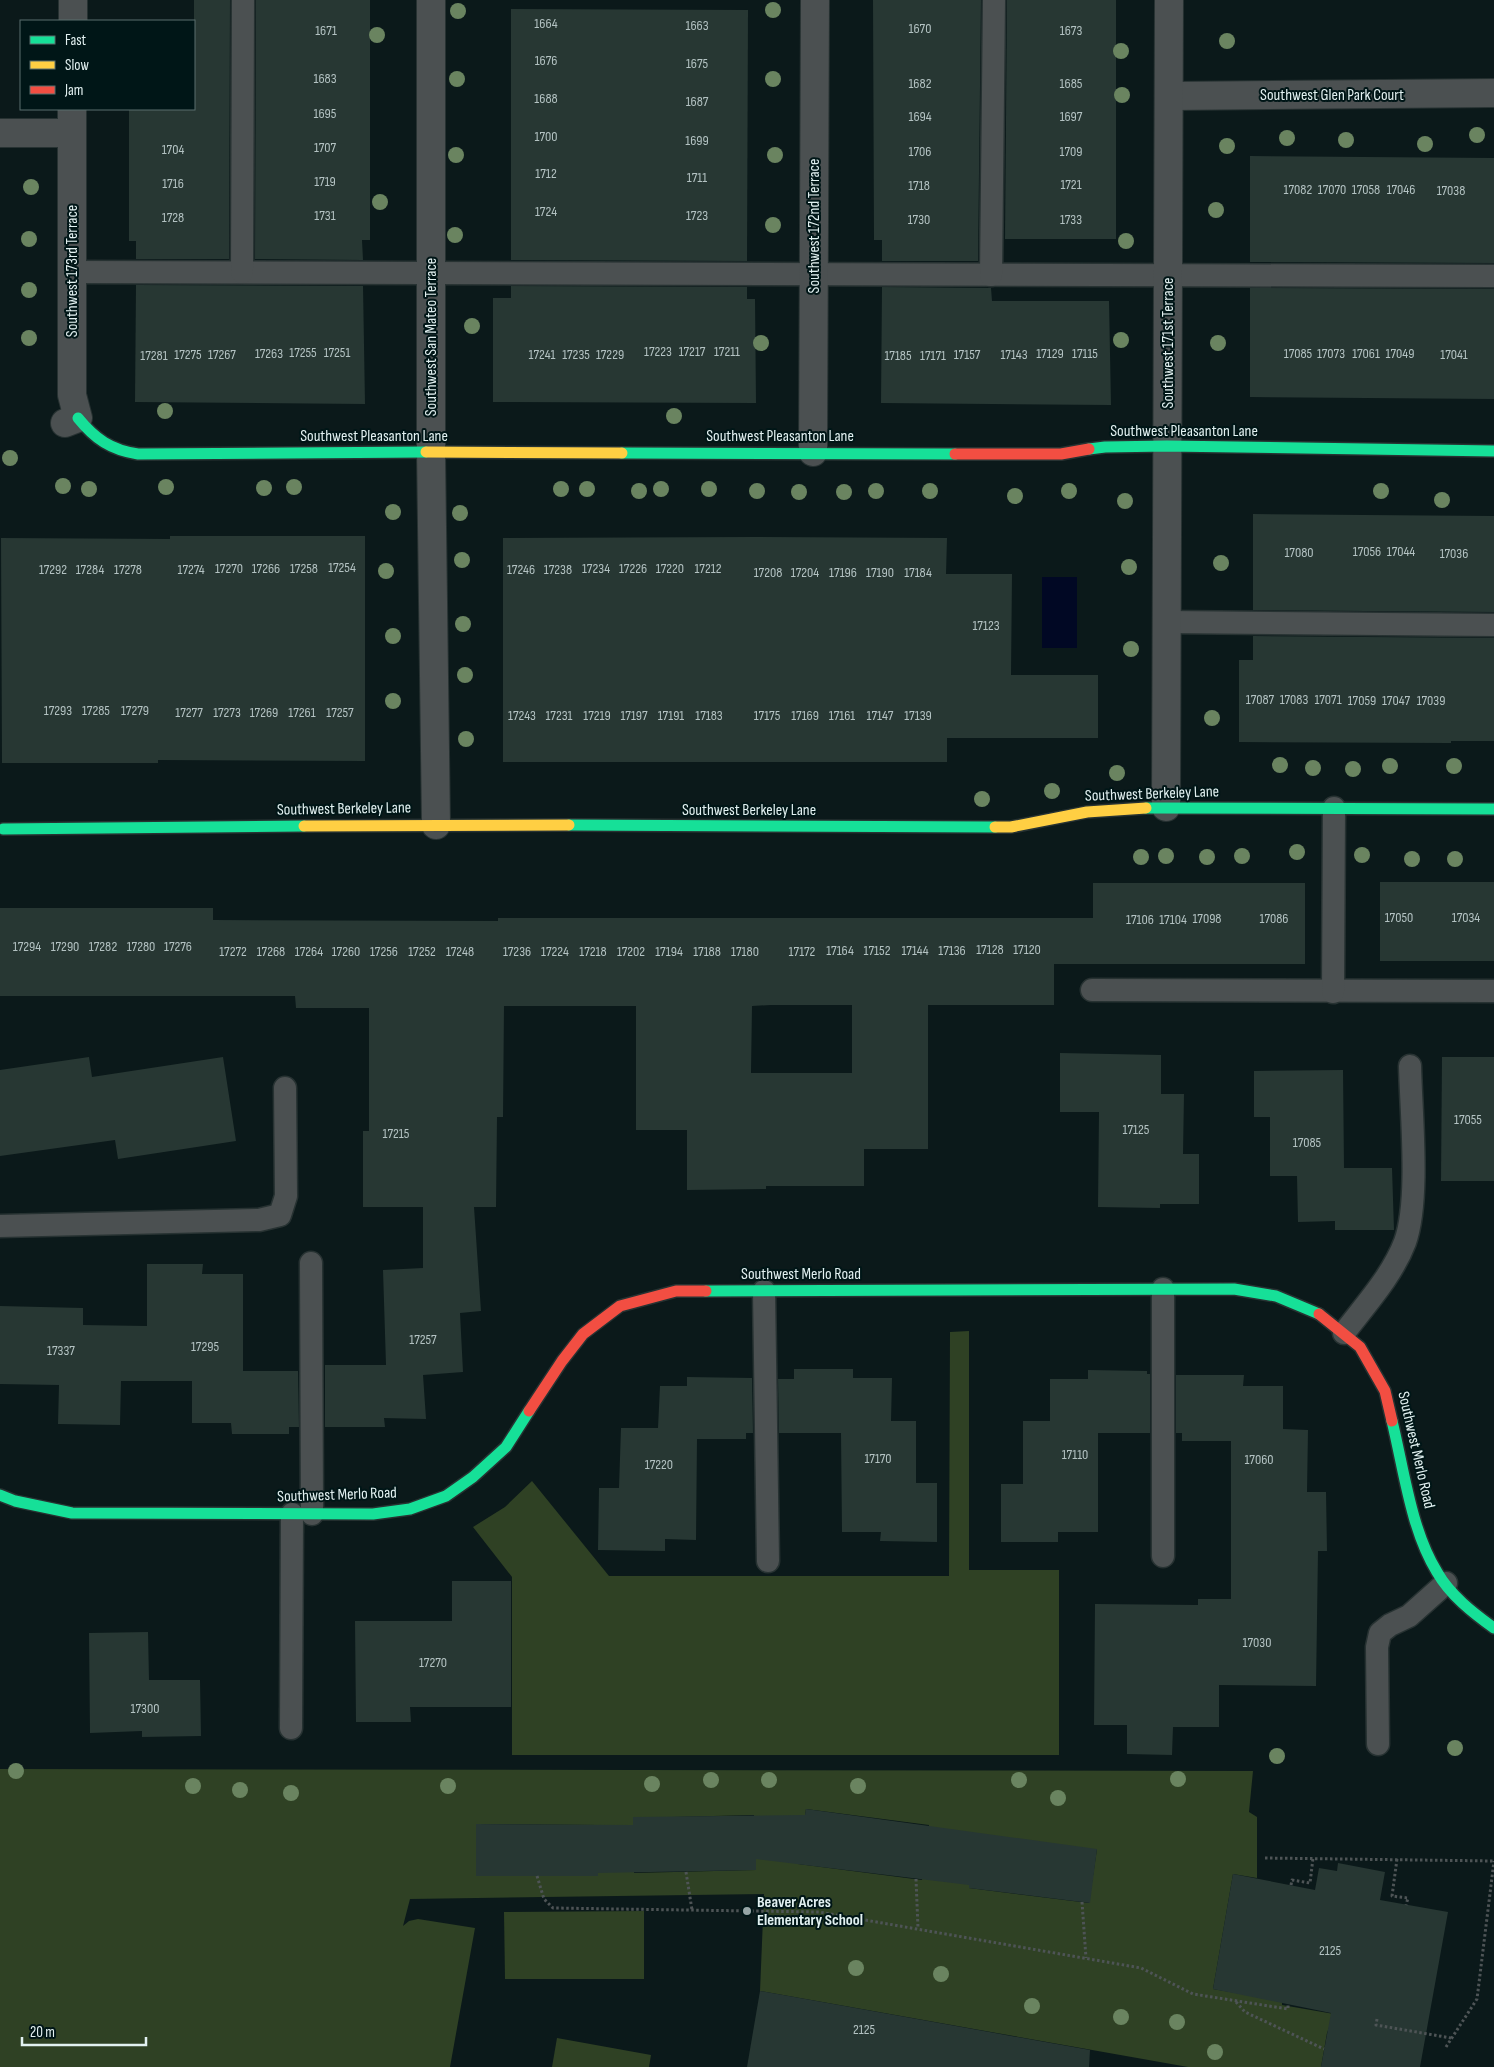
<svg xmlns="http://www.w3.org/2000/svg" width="1494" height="2067" font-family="'Sofia Sans Condensed',sans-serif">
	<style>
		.green { fill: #2f4124; fill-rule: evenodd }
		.water { fill: #010824 }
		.building { fill: #273733; fill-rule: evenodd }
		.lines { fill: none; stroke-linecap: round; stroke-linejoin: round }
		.lane-casing { stroke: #273232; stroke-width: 25 }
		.street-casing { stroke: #273232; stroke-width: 30 }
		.fast-casing { stroke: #273232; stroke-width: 14 }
		.slow-casing { stroke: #273232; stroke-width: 14 }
		.jam-casing { stroke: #273232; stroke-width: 14 }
		.path { stroke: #4e5456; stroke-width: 3; stroke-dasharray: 2.5 2.5; stroke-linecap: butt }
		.lane { stroke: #4b5051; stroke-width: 22 }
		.street { stroke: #4b5051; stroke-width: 28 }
		.fast { stroke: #16e098; stroke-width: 11 }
		.slow { stroke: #ffcf43; stroke-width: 11 }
		.jam { stroke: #f24e42; stroke-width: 11 }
		.tree { fill: #6a8460 }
		.poi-dot { fill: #97a5a6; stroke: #001617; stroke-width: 2 }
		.labels { text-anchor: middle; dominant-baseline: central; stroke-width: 4; stroke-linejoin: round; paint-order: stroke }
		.number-label { font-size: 14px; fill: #b3c2c2 }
		.street-label { font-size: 16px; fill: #e2f1f1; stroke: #001617 }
		.poi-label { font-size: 16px; font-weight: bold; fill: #e2f1f1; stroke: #001617; text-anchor: start }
	</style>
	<rect width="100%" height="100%" fill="#0b191a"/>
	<g class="green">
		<polygon points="969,1331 969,1570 1059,1570 1059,1755 512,1755 512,1577 473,1527 505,1507 532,1481 609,1576 949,1576 950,1332"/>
		<path d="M0 1769 1253 1771 1249 1812 1257 1817V1878L1233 1874 1213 1989 1282 2001V2005L1334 2014 1327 2033 1321 2067H1188L760 1991 764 1894 410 1899 403 1926 409 1921 418 1919 475 1928 450 2067H0ZM806 1809 929 1825 922 1880 798 1864ZM754 1815 755 1870 634 1873 633 1818ZM476 1824 598 1825 597 1876H476ZM1097 1849 1089 1903 969 1888Z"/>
		<polygon points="644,1911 644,1979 505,1979 504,1912"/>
		<polygon points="557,2038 651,2055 649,2067 552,2067"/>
	</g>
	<rect class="water" x="1042" y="577" width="35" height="71"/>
	<g class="building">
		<polygon points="194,0 230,0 229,259 136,259 136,241 129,241 129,109 194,109"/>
		<polygon points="256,0 370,0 370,240 362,240 363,260 255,259"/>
		<polygon points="873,0 981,0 978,261 882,261 882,240 874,240"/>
		<polygon points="1007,0 1116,0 1116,239 1005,239"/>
		<polygon points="511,9 748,10 747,261 511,260"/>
		<polygon points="1250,156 1494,158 1494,263 1250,262"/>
		<polygon points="136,285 363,286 365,404 135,402"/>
		<polygon points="511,286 747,287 747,299 755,299 756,403 493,402 493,298 511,298"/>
		<polygon points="882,287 989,288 991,288 992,301 1109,301 1111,405 881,403"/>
		<polygon points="1250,288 1494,289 1494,399 1250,397"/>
		<polygon points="1253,514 1494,516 1494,612 1253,610"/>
		<polygon points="170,536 365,536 365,761 158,760 158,763 2,763 1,538 170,539"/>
		<polygon points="751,537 947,538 946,574 1012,574 1011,675 1098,675 1098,738 947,738 947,762 503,762 503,538"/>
		<polygon points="1253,636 1494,638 1494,741 1451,741 1451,743 1239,742 1239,660 1253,660"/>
		<rect x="1380" y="882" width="114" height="79"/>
		<path d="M1093 883H1305V964H1054V1005H928V1149H864V1186H766V1189L687 1190V1130H636V1006H504L503 1117H497L496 1207H474L481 1311 460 1313 463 1372 423 1375 426 1419 384 1418 385 1427H325V1365H386L383 1270 423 1268V1207H363V1131H369V1008H296L295 996H0V908H213V920L498 921V918H1093ZM771 1005H852V1073H751L752 1006Z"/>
		<polygon points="1060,1053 1161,1055 1161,1094 1184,1094 1183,1154 1199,1154 1199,1204 1160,1204 1160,1208 1098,1207 1099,1112 1060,1112"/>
		<polygon points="89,1057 92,1077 223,1057 236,1141 118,1159 115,1140 0,1156 0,1070"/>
		<polygon points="1442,1057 1494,1057 1494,1181 1441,1181"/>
		<polygon points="1343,1070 1344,1168 1392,1168 1394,1230 1335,1230 1335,1221 1298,1222 1297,1176 1270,1176 1270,1117 1254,1117 1254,1071"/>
		<polygon points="147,1264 203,1264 202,1274 243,1274 243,1371 298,1371 299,1427 289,1427 289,1434 232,1434 231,1423 192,1423 192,1381 121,1381 120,1425 58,1424 59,1385 0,1384 0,1306 83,1308 83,1325 147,1326"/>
		<polygon points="794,1369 853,1369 853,1378 892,1378 891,1421 916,1421 916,1483 937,1483 937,1542 880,1541 881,1532 842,1532 841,1433 779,1433 778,1379 794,1379"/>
		<polygon points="1088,1370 1147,1371 1147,1374 1150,1374 1150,1433 1098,1433 1098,1532 1058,1532 1058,1542 1001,1542 1001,1484 1023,1484 1023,1421 1050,1421 1050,1379 1088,1379"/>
		<polygon points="1176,1375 1244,1375 1243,1386 1283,1386 1283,1429 1308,1430 1307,1492 1326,1492 1327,1551 1318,1551 1316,1686 1219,1685 1219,1727 1173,1727 1172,1755 1127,1754 1127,1725 1094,1725 1095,1604 1198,1605 1198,1599 1231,1599 1231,1441 1182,1441 1182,1433 1176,1433"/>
		<polygon points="687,1377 752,1378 753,1433 746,1433 746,1439 697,1439 696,1540 665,1539 665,1551 598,1550 599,1488 619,1488 621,1428 658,1428 660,1386 687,1386"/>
		<polygon points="452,1581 511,1581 511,1707 410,1707 411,1722 356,1722 355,1621 452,1621"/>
		<polygon points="148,1632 149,1680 200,1680 201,1736 142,1737 142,1731 90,1733 89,1633"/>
		<polygon points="806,1809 1097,1849 1090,1903 969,1888 969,1885 756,1859 756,1870 598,1873 598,1876 476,1876 476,1824 633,1825 633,1817 805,1815"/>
		<polygon points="1338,1863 1385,1872 1380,1900 1448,1912 1420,2067 1321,2067 1331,2013 1213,1989 1233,1874 1315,1890 1319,1868 1337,1871"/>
		<polygon points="760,1991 1090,2050 1089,2067 747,2067"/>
	</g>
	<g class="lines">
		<defs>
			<g id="lane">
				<polyline points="71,272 1494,276"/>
				<polyline points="242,272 243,0"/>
				<polyline points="991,275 994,0"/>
				<polyline points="1167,622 1494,625"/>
				<polyline points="1092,990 1494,991"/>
				<polyline points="1333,992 1334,808"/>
				<polyline points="0,1226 259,1220 280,1215 286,1196 285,1088"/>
				<polyline points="311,1263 312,1514"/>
				<polyline points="1163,1289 1163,1556"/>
				<polyline points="764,1291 768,1561"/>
				<path d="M1344 1333C1366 1304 1392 1276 1405 1242 1420 1200 1411 1113 1410 1066"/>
				<polyline points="291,1728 292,1514"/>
				<polyline points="1378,1744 1377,1647 1380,1633 1390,1625 1409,1616 1446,1583"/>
			</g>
			<g id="street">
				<polyline points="431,0 431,452 436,825"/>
				<polyline points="73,21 73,0"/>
				<polyline points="1170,96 1494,93"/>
				<polyline points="0,133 72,133"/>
				<polyline points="65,423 78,418 72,395 72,109"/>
				<polyline points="813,452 815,0"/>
				<polyline points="1166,807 1169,0"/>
			</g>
			<g id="fast">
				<path d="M78 418C95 439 111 450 138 454L426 452"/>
				<polyline points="1089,449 1105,447 1167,446 1494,451"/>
				<polyline points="622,453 955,454"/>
				<polyline points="1146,808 1494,809"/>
				<polyline points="569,825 995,827"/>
				<polyline points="3,829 304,826"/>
				<polyline points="706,1291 1234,1289 1276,1296 1319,1314"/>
				<path d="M1392 1421C1404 1470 1411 1530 1437 1572 1450 1595 1473 1613 1494 1628"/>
				<polyline points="0,1495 15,1501 72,1513 373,1514 410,1509 446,1496 473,1477 506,1447 529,1411"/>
			</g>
			<g id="slow">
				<polyline points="426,452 622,453"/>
				<polyline points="304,826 569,825"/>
				<polyline points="995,827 1011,827 1087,812 1146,808"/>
			</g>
			<g id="jam">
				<polyline points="955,454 1061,454 1089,449"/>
				<polyline points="1319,1314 1360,1347 1385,1391 1392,1421"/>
				<polyline points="529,1411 562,1361 583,1334 620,1306 676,1291 706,1291"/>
			</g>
		</defs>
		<use href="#lane" class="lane-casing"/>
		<use href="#street" class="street-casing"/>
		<use href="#fast" class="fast-casing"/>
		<use href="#slow" class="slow-casing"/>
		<use href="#jam" class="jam-casing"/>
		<g class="path">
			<polyline points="1265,1858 1494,1861"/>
			<polyline points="1397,1859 1392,1896 1408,1898 1406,1905"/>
			<polyline points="686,1872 692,1910"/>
			<polyline points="537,1876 544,1899 553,1908 819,1912 1141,1968 1193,1994 1288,2009 1288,2005"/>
			<polyline points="916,1879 918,1928"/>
			<polyline points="1291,1885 1292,1880 1310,1883 1313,1858"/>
			<polyline points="1082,1902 1086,1958"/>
			<polyline points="1236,2002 1245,2012 1324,2049"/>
			<polyline points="1377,2019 1376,2025 1451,2038"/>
			<polyline points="1446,2047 1477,1999 1494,1861"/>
		</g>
		<use href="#lane" class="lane"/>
		<use href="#street" class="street"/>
		<use href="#fast" class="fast"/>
		<use href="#slow" class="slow"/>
		<use href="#jam" class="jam"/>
	</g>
	<g class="tree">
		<circle cx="773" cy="10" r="8"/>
		<circle cx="458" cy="11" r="8"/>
		<circle cx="377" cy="35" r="8"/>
		<circle cx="1227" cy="41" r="8"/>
		<circle cx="1121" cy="51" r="8"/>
		<circle cx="457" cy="79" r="8"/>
		<circle cx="773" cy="79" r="8"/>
		<circle cx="1122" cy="95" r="8"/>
		<circle cx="1477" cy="135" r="8"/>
		<circle cx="1287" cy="138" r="8"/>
		<circle cx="1346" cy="140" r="8"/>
		<circle cx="1425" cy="144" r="8"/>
		<circle cx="1227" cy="146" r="8"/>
		<circle cx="456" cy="155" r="8"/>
		<circle cx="775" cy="155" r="8"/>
		<circle cx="31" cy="187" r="8"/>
		<circle cx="380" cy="202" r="8"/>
		<circle cx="1216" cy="210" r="8"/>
		<circle cx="773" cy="225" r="8"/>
		<circle cx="455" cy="235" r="8"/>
		<circle cx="29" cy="239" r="8"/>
		<circle cx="1126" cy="241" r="8"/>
		<circle cx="29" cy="290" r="8"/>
		<circle cx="472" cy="326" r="8"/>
		<circle cx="29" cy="338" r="8"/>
		<circle cx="1121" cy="340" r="8"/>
		<circle cx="761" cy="343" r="8"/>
		<circle cx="1218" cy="343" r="8"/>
		<circle cx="165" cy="411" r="8"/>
		<circle cx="674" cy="416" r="8"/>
		<circle cx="10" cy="458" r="8"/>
		<circle cx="63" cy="486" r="8"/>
		<circle cx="166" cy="487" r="8"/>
		<circle cx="294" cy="487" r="8"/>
		<circle cx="264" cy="488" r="8"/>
		<circle cx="89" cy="489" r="8"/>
		<circle cx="561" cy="489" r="8"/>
		<circle cx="587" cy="489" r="8"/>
		<circle cx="661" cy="489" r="8"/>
		<circle cx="709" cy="489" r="8"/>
		<circle cx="639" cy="491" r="8"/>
		<circle cx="757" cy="491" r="8"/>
		<circle cx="876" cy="491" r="8"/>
		<circle cx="930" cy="491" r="8"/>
		<circle cx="1069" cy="491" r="8"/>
		<circle cx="1381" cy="491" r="8"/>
		<circle cx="799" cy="492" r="8"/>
		<circle cx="844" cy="492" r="8"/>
		<circle cx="1015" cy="496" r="8"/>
		<circle cx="1442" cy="500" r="8"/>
		<circle cx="1125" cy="501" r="8"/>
		<circle cx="393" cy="512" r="8"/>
		<circle cx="460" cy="513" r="8"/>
		<circle cx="462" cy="560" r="8"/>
		<circle cx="1221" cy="563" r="8"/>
		<circle cx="1129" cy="567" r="8"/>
		<circle cx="386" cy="571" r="8"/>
		<circle cx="463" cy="624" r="8"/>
		<circle cx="393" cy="636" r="8"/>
		<circle cx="1131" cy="649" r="8"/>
		<circle cx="465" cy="675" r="8"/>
		<circle cx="393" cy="701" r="8"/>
		<circle cx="1212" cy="718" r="8"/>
		<circle cx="466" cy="739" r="8"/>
		<circle cx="1280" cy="765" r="8"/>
		<circle cx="1390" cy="766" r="8"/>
		<circle cx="1454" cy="766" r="8"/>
		<circle cx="1313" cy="768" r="8"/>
		<circle cx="1353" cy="769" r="8"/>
		<circle cx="1117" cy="773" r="8"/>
		<circle cx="1052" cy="791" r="8"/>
		<circle cx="982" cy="799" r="8"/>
		<circle cx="1297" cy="852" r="8"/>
		<circle cx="1362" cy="855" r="8"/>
		<circle cx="1166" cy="856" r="8"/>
		<circle cx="1242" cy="856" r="8"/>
		<circle cx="1141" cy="857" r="8"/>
		<circle cx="1207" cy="857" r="8"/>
		<circle cx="1412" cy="859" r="8"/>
		<circle cx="1455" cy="859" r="8"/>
		<circle cx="1455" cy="1748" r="8"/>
		<circle cx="1277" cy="1756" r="8"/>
		<circle cx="16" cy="1771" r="8"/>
		<circle cx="1178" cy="1779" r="8"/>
		<circle cx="711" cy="1780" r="8"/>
		<circle cx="769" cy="1780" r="8"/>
		<circle cx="1019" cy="1780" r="8"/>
		<circle cx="652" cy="1784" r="8"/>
		<circle cx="193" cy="1786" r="8"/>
		<circle cx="448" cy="1786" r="8"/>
		<circle cx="858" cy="1786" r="8"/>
		<circle cx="240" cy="1790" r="8"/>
		<circle cx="291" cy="1793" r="8"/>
		<circle cx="1058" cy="1798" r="8"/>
		<circle cx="856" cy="1968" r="8"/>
		<circle cx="941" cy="1974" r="8"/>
		<circle cx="1032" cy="2006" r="8"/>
		<circle cx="1121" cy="2017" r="8"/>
		<circle cx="1177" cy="2022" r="8"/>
		<circle cx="1215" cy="2052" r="8"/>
	</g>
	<circle class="poi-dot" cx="747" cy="1911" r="5"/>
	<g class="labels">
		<g class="number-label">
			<text x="546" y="23">1664</text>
			<text x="697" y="25">1663</text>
			<text x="920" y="28">1670</text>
			<text x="326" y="30">1671</text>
			<text x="1071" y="30">1673</text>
			<text x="546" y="60">1676</text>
			<text x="697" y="63">1675</text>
			<text x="325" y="78">1683</text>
			<text x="920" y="83">1682</text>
			<text x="1071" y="83">1685</text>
			<text x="546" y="98">1688</text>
			<text x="697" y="101">1687</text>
			<text x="325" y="113">1695</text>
			<text x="920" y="116">1694</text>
			<text x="1071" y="116">1697</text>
			<text x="546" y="136">1700</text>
			<text x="697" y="140">1699</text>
			<text x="325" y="147">1707</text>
			<text x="173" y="149">1704</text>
			<text x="920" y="151">1706</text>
			<text x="1071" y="151">1709</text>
			<text x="546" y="173">1712</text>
			<text x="697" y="177">1711</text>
			<text x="325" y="181">1719</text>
			<text x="173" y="183">1716</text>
			<text x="1071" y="184">1721</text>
			<text x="919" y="185">1718</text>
			<text x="1298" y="189">17082</text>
			<text x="1332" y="189">17070</text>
			<text x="1366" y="189">17058</text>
			<text x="1401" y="189">17046</text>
			<text x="1451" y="190">17038</text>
			<text x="546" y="211">1724</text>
			<text x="325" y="215">1731</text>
			<text x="697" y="215">1723</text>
			<text x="173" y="217">1728</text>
			<text x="919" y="219">1730</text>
			<text x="1071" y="219">1733</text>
			<text x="658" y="351">17223</text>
			<text x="692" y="351">17217</text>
			<text x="727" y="351">17211</text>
			<text x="303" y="352">17255</text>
			<text x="337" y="352">17251</text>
			<text x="269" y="353">17263</text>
			<text x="1050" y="353">17129</text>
			<text x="1085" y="353">17115</text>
			<text x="1298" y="353">17085</text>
			<text x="1331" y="353">17073</text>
			<text x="1366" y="353">17061</text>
			<text x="1400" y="353">17049</text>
			<text x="188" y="354">17275</text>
			<text x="222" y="354">17267</text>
			<text x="542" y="354">17241</text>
			<text x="576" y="354">17235</text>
			<text x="610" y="354">17229</text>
			<text x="967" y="354">17157</text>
			<text x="1014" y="354">17143</text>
			<text x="1454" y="354">17041</text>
			<text x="154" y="355">17281</text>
			<text x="898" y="355">17185</text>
			<text x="933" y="355">17171</text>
			<text x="1367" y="551">17056</text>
			<text x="1401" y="551">17044</text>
			<text x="1299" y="552">17080</text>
			<text x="1454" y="553">17036</text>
			<text x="342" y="567">17254</text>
			<text x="229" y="568">17270</text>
			<text x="266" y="568">17266</text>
			<text x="304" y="568">17258</text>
			<text x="596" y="568">17234</text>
			<text x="633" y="568">17226</text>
			<text x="670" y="568">17220</text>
			<text x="708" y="568">17212</text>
			<text x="53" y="569">17292</text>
			<text x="90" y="569">17284</text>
			<text x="128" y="569">17278</text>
			<text x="191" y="569">17274</text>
			<text x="521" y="569">17246</text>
			<text x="558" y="569">17238</text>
			<text x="768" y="572">17208</text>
			<text x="805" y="572">17204</text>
			<text x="843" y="572">17196</text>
			<text x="880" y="572">17190</text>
			<text x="918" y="572">17184</text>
			<text x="986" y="625">17123</text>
			<text x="1260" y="699">17087</text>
			<text x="1294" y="699">17083</text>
			<text x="1328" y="699">17071</text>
			<text x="1362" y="700">17059</text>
			<text x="1396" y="700">17047</text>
			<text x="1431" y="700">17039</text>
			<text x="58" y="710">17293</text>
			<text x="96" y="710">17285</text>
			<text x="135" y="710">17279</text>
			<text x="189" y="712">17277</text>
			<text x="227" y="712">17273</text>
			<text x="264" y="712">17269</text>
			<text x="302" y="712">17261</text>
			<text x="340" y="712">17257</text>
			<text x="522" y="715">17243</text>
			<text x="559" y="715">17231</text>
			<text x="597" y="715">17219</text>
			<text x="634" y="715">17197</text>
			<text x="671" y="715">17191</text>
			<text x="709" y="715">17183</text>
			<text x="767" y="715">17175</text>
			<text x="805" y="715">17169</text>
			<text x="842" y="715">17161</text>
			<text x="880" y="715">17147</text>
			<text x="918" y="715">17139</text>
			<text x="1399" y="917">17050</text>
			<text x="1466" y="917">17034</text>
			<text x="1207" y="918">17098</text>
			<text x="1274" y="918">17086</text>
			<text x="1140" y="919">17106</text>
			<text x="1173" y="919">17104</text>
			<text x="27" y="946">17294</text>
			<text x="65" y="946">17290</text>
			<text x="103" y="946">17282</text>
			<text x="141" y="946">17280</text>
			<text x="178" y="946">17276</text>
			<text x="990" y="949">17128</text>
			<text x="1027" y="949">17120</text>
			<text x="840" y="950">17164</text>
			<text x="877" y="950">17152</text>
			<text x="915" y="950">17144</text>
			<text x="952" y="950">17136</text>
			<text x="233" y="951">17272</text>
			<text x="271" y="951">17268</text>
			<text x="309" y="951">17264</text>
			<text x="346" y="951">17260</text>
			<text x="384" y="951">17256</text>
			<text x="422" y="951">17252</text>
			<text x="460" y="951">17248</text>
			<text x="517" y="951">17236</text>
			<text x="555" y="951">17224</text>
			<text x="593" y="951">17218</text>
			<text x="631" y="951">17202</text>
			<text x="669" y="951">17194</text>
			<text x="707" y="951">17188</text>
			<text x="745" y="951">17180</text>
			<text x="802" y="951">17172</text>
			<text x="1468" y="1119">17055</text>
			<text x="1136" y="1129">17125</text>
			<text x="396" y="1133">17215</text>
			<text x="1307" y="1142">17085</text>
			<text x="423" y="1339">17257</text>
			<text x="205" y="1346">17295</text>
			<text x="61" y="1350">17337</text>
			<text x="1075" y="1454">17110</text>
			<text x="878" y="1458">17170</text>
			<text x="1259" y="1459">17060</text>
			<text x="659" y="1464">17220</text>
			<text x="1257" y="1642">17030</text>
			<text x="433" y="1662">17270</text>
			<text x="145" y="1708">17300</text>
			<text x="1330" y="1950">2125</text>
			<text x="864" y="2029">2125</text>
		</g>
		<g class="street-label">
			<text x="1332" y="95">Southwest Glen Park Court</text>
			<text transform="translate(814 226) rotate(-90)">Southwest 172nd Terrace</text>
			<text transform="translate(72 271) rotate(-90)">Southwest 173rd Terrace</text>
			<text transform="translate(431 337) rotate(-90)">Southwest San Mateo Terrace</text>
			<text transform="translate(1168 343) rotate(-90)">Southwest 171st Terrace</text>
			<text x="1184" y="431">Southwest Pleasanton Lane</text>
			<text x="374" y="436">Southwest Pleasanton Lane</text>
			<text x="780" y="436">Southwest Pleasanton Lane</text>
			<text transform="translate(1152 794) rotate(-2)">Southwest Berkeley Lane</text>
			<text transform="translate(344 809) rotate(-1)">Southwest Berkeley Lane</text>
			<text x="749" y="810">Southwest Berkeley Lane</text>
			<text x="801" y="1274">Southwest Merlo Road</text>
			<text transform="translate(1416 1450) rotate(77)">Southwest Merlo Road</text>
			<text transform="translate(337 1495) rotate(-2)">Southwest Merlo Road</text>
		</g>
		<g class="poi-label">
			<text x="757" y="1902">Beaver Acres<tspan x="757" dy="18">Elementary School</tspan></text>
		</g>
	</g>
	<rect x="20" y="20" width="175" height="90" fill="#001617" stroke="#5a6e6e"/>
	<rect x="30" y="36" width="25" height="8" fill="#16e098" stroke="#5a6e6e"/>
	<text x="65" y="45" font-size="15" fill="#e2f1f1">Fast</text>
	<rect x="30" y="61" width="25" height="8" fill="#ffcf43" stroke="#5a6e6e"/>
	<text x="65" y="70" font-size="15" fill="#e2f1f1">Slow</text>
	<rect x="30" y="86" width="25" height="8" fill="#f24e42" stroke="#5a6e6e"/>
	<text x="65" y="95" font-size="15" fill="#e2f1f1">Jam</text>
	<path d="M22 2037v8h124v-8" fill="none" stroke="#e2f1f1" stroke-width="2.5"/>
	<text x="30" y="2037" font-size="15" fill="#e2f1f1" stroke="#001617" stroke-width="4" paint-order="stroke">20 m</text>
</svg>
